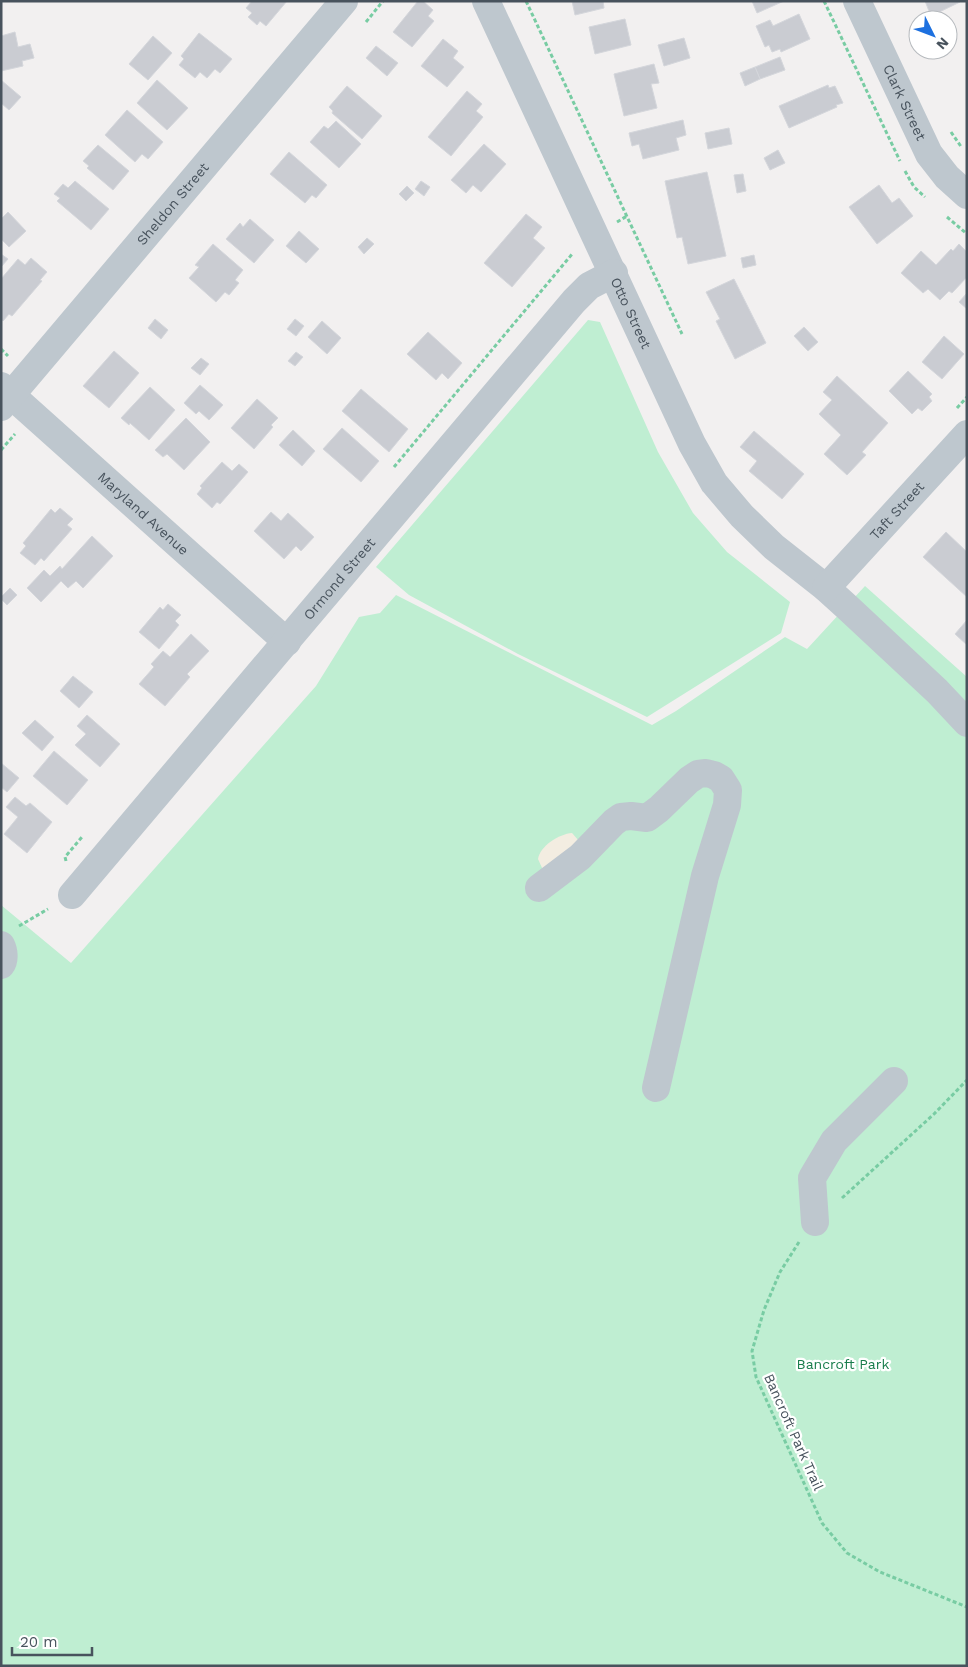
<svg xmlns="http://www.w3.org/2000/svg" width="968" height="1667" font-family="'Work Sans',sans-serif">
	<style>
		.green { fill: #bfeed2 }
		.sand { fill: #f3ede1 }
		.building { fill: #caccd2; stroke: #d4d6db }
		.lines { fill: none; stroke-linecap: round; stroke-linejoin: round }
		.path { stroke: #78cca3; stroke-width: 3; stroke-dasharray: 4 2.5; stroke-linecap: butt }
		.minor { stroke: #bec7ce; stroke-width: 28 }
		.labels { text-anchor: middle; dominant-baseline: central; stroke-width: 4.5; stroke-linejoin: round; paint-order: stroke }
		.street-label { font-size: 14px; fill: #48535d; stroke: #fff }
		.park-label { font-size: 14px; fill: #197d4c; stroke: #fff }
	</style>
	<rect width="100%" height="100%" fill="#f2f0f0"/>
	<g class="green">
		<polygon points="588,320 600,322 658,452 693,513 727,552 790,602 781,633 647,717 518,654 409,595 376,567"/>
		<polygon points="865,586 967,677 967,1666 1,1666 1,905 71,963 316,686 359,617 380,613 396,595 652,725 676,711 785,637 807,649"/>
	</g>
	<path class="sand" d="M572 833 579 841 543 870 538 859C540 846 559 834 572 833Z"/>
	<g class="building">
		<polygon points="252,1 287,1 266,26 260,21 257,25 248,17 252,13 246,8"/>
		<polygon points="418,1 423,1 433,10 428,16 434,21 412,47 393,32"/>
		<polygon points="572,1 603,1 604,8 575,15"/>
		<polygon points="752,1 784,1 757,13"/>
		<polygon points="925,1 960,1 960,2 931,16"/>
		<polygon points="799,14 810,39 781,52 780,49 772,52 769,45 765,47 756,26 770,20 773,26"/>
		<polygon points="625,19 631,45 595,54 589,27"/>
		<polygon points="15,32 18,47 30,44 34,58 22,61 23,66 1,71 1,36"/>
		<polygon points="199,33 232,59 220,73 215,69 207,78 200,72 195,78 179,65 184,59 181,56"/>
		<polygon points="153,36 172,53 148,80 129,64"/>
		<polygon points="684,38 690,58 664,66 658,45"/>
		<polygon points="443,39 458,51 453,58 464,67 447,87 421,66"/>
		<polygon points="376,46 398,63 387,76 366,58"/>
		<polygon points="780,57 785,70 760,79 755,67"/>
		<polygon points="654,64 659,83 651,84 657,108 624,116 614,74"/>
		<polygon points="755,67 760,79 745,86 740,73"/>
		<polygon points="1,80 21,97 9,110 1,103"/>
		<polygon points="157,80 188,108 167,130 137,103"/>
		<polygon points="828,85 829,88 835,86 843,103 836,105 837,107 789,128 779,106"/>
		<polygon points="347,86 382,116 362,139 332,113 333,111 329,107"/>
		<polygon points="467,91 482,104 476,111 483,117 451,156 428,137"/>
		<polygon points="127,110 163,142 148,159 142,154 135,162 105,135"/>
		<polygon points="683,120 686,135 676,138 679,150 643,159 639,144 632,146 629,133"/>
		<polygon points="336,121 361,144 339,168 310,142 324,126 328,129"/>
		<polygon points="729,128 732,144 708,149 705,133"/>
		<polygon points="484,144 506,164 481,192 473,185 466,193 451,180"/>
		<polygon points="98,145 129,171 113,190 87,168 89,166 83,161"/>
		<polygon points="778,150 785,163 770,170 764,158"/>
		<polygon points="289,152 327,185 316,198 312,195 305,203 270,174"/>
		<polygon points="707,172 726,256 688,264 682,237 677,238 665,181"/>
		<polygon points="743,174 746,191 737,193 734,175"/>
		<polygon points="75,181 109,209 91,230 57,201 60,198 54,194 63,184 68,188"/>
		<polygon points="421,181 430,187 424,196 415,189"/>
		<polygon points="879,185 892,203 899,198 913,216 877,244 849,207"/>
		<polygon points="407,186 414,193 406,201 399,194"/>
		<polygon points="8,212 26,231 9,247 1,239 1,219"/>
		<polygon points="526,214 542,227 533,238 545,248 512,287 484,263"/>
		<polygon points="250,219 274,240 254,263 226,239 240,223 243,227"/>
		<polygon points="299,231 319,249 306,263 286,246"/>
		<polygon points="367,238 374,244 364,254 358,247"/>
		<polygon points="213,244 243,270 235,280 239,283 229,295 225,292 216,302 189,278 199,267 195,265"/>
		<polygon points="959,244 967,252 967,277 952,293 949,291 940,300 928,289 923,293 901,273 921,251 936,265 951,249 953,251"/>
		<polygon points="1,254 8,259 1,267"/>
		<polygon points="754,255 756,265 743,268 741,258"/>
		<polygon points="31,258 47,272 40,280 42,281 12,316 9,314 3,321 1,319 1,279 18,259 25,265"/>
		<polygon points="734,279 766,343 735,359 716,321 720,319 706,292"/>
		<polygon points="967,293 967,309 959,302"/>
		<polygon points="155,319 168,330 161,339 148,328"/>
		<polygon points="295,319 304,326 296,336 287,329"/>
		<polygon points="322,321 341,338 327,354 308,337"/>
		<polygon points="804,327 818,342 808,351 794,336"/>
		<polygon points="428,332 462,363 448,379 442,373 436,380 407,354"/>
		<polygon points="944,336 964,354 942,379 922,362"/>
		<polygon points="114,351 139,373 109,408 83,386"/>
		<polygon points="296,352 303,357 295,366 288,361"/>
		<polygon points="201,358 209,364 200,375 191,368"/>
		<polygon points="908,371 932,394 929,397 932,401 922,411 918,408 912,414 889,391"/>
		<polygon points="837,376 888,423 862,452 866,455 847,475 824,454 841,435 819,414 832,400 823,392"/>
		<polygon points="200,385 223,405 209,420 199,411 196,414 184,403"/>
		<polygon points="150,387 175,410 149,440 130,423 129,425 121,418"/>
		<polygon points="361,389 408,429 389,452 342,411"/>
		<polygon points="257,399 278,418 271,425 273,427 254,449 231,428"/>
		<polygon points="186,418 210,442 184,470 167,454 163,457 155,450"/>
		<polygon points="342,428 379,461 361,482 323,449"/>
		<polygon points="293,430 315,451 302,466 279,445"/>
		<polygon points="754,431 804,474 782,499 749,471 757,461 740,447"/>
		<polygon points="222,462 232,471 239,464 248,472 220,504 217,502 212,508 197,494 202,488 200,486"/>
		<polygon points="60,508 73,519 67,525 72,529 44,561 41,558 35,565 20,553 26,546 23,543 51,509 55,513"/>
		<polygon points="271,512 281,521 288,513 314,537 301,551 296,546 284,559 254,531"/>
		<polygon points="946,532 967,552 967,597 923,557"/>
		<polygon points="92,536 113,556 83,588 76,581 68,588 61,581 41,602 27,588 44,570 50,576 60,566 62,569"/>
		<polygon points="10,588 17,595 7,605 1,599 1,597"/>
		<polygon points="168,604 181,615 175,621 179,625 159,649 139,632 160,607 163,610"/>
		<polygon points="967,620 967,645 955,634"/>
		<polygon points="191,634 209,651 187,674 190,677 165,706 139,684 154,667 151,664 163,651 170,657"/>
		<polygon points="73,676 93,692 79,708 60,691"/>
		<polygon points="87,715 120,744 100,767 75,745 86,734 77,726"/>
		<polygon points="35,720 54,737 42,751 22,733"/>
		<polygon points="54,751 88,780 67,805 33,776"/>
		<polygon points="1,763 19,778 7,792 1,787"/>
		<polygon points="15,797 26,806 30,803 52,822 27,853 4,834 18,817 6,807"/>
	</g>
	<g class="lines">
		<g class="path">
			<polyline points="1,1 2,1"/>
			<polyline points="526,1 682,334"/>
			<polyline points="824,1 900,161"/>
			<polyline points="366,22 383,1"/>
			<polyline points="951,132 962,148"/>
			<polyline points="905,171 914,187 925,197"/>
			<polyline points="947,217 967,234"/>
			<polyline points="617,222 627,216"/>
			<polyline points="1,349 8,356"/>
			<polyline points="957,408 967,397"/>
			<polyline points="1,450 15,434"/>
			<polyline points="394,467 573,253"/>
			<polyline points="66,861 65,857 82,837"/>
			<polyline points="19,926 48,909"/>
			<polyline points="842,1198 934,1114 967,1080"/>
			<polyline points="799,1242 780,1272 764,1310 752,1351 756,1377 822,1523 847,1553 880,1572 967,1607"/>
		</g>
		<g class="minor">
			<path id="s1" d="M486 1 692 444 714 483 742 516 774 547 826 588 847 607 937 691 967 723"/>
			<path id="s2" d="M857 1 929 154 947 177 967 195"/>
			<path id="s3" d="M1 386 287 642"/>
			<path id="s4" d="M1 407 344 1"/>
			<path id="s5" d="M826 588 967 434"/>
			<polyline points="539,888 580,857 614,822 621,817 631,816 647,818 659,809 689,780 698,774 706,773 714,775 721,779 728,790 727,805 705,876 656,1088"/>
			<path id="s6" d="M72 895 574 301 589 286 614 273"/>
			<path d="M1 945C4 951 5 960 1 965"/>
			<polyline points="815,1222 812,1178 834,1141 894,1081"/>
		</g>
	</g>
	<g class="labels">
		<g class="street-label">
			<text stroke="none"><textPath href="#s2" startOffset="112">Clark Street</textPath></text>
			<text stroke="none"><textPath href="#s4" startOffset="266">Sheldon Street</textPath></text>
			<text stroke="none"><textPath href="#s1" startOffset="344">Otto Street</textPath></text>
			<text stroke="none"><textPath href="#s5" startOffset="105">Taft Street</textPath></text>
			<text stroke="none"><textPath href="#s3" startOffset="191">Maryland Avenue</textPath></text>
			<text stroke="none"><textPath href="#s6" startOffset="414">Ormond Street</textPath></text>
			<text transform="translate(794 1432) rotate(66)">Bancroft Park Trail</text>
		</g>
		<g class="park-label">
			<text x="843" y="1364">Bancroft Park</text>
		</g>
	</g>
	<rect width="968" height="1667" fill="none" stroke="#48535d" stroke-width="5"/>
	<g transform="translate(933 35) rotate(132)"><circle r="24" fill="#ffffff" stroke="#b6babe"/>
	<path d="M0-4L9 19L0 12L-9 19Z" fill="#1d70df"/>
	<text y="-8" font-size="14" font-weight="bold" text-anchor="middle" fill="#48535d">N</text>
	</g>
	<path d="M12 1647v8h80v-8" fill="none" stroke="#48535d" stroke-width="2.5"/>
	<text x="20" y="1647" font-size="15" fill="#48535d" stroke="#ffffff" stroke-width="4" paint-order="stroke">20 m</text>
</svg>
